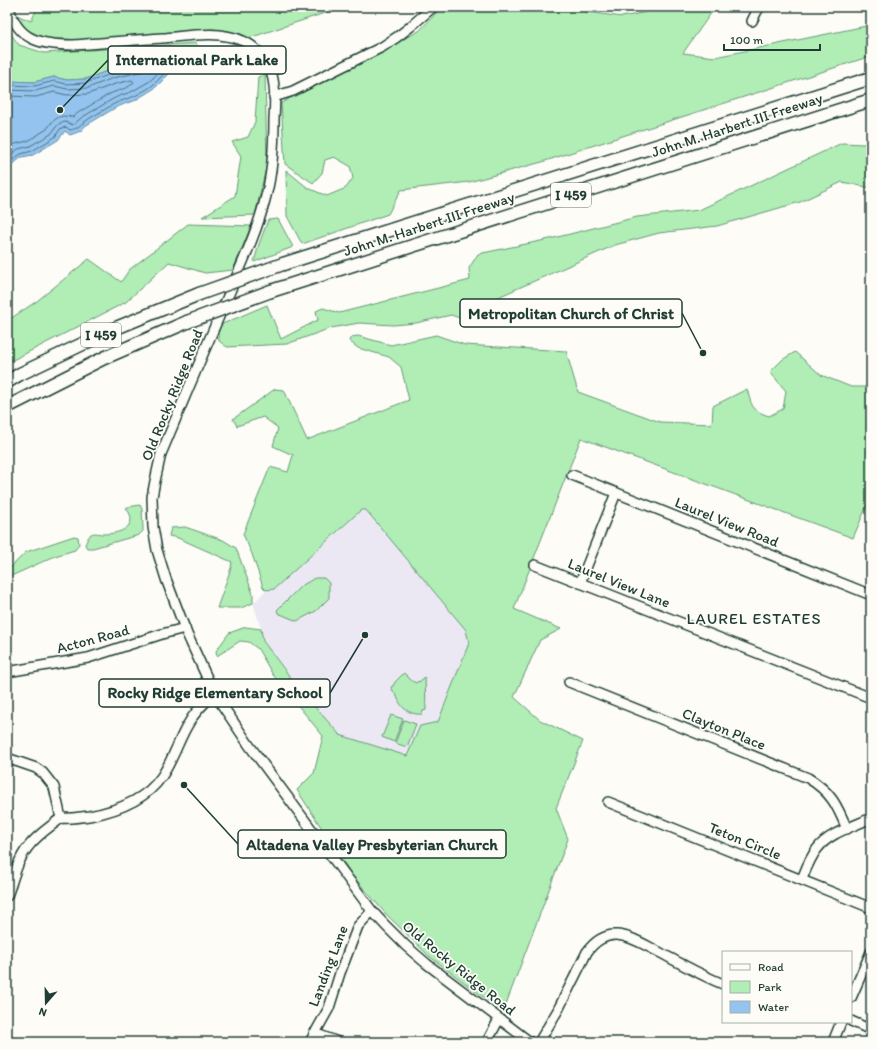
<svg xmlns="http://www.w3.org/2000/svg" width="878" height="1049" font-family="Itim,sans-serif">
	<style>
		.built { fill: #ebe8f4 }
		.green { fill: #b0eeb6; stroke: #689675 }
		.water { fill: #93c3ee; stroke: #658da4 }
		.lines { fill: none; stroke-linecap: round; stroke-linejoin: round }
		.shore { stroke: #4d737e; stroke-width: 1 }
		.minor-casing { stroke: #1f3d34; stroke-width: 12 }
		.highway-casing { stroke: #1f3d34; stroke-width: 15 }
		.minor { stroke: #fdfcf7; stroke-width: 9 }
		.highway { stroke: #fdfcf7; stroke-width: 12 }
		.highway-bridge-casing { stroke: #1f3d34; stroke-width: 15; stroke-linecap: butt }
		.highway-bridge { stroke: #fdfcf7; stroke-width: 12 }
		.labels { text-anchor: middle; dominant-baseline: central; stroke-width: 3.5; stroke-linejoin: round; paint-order: stroke }
		.shield { fill: #fdfcf7; stroke: #62766e; stroke-width: 1 }
		.shield-label { font-size: 14px; font-weight: bold; fill: #1f3d34 }
		.street-label { font-size: 15px; fill: #1f3d34; stroke: #fdfcf7 }
		.neighbourhood-label { font-size: 16px; letter-spacing: 1px; fill: #1f3d34; stroke: #fdfcf7 }
		.leader { fill: none; stroke: #1f3d34; stroke-width: 1.5 }
		.callout-dot { fill: #1f3d34; stroke: #fdfcf7; stroke-width: 1.5 }
		.callout { fill: #fdfcf7; stroke: #1f3d34; stroke-width: 1.5 }
		.callout-label { font-size: 16px; text-anchor: middle; font-weight: bold; fill: #1f3d34 }
	</style>
	<rect width="100%" height="100%" fill="#fdfcf7"/>
	<filter id="ink" filterUnits="userSpaceOnUse"><feTurbulence type="fractalNoise" baseFrequency=".025" numOctaves="2"/><feDisplacementMap in="SourceGraphic" scale="8" xChannelSelector="R" yChannelSelector="G"/><feConvolveMatrix kernelMatrix="1 2 1 2 8 2 1 2 1" color-interpolation-filters="sRGB"/></filter>
	<g filter="url(#ink)">
		<polygon class="built" points="366,509 466,630 469,643 438,722 420,726 407,756 340,735 299,689 263,640 261,629 253,603 266,590 274,589 361,510"/>
		<g class="green">
			<polygon points="38,7 63,7 76,11 83,7 332,7 334,10 249,38 214,29 79,40 44,40 30,35 14,14 31,21"/>
			<polygon points="442,7 574,7 582,11 622,17 647,12 657,7 717,7 709,16 683,53 715,57 871,25 871,56 542,162 469,182 401,190 388,214 302,244 287,216 286,170 308,188 327,196 346,188 353,178 350,166 334,157 325,160 322,173 313,183 285,164 281,103 419,31"/>
			<polygon points="7,29 19,45 44,53 196,43 198,47 180,49 164,54 142,62 110,70 86,79 67,80 54,77 34,82 7,81"/>
			<polygon points="265,74 267,164 255,215 202,217 235,196 241,156 232,142 248,137 255,122 258,77"/>
			<polygon points="871,142 871,188 842,182 800,202 717,226 659,233 615,245 568,266 487,302 476,324 451,315 416,323 393,325 359,323 331,328 287,344 227,347 219,341 218,335 220,325 267,305 281,339 318,320 316,311 323,308 339,313 470,280 469,268 478,254 550,239 637,217 699,210 842,143 863,144"/>
			<polygon points="278,219 293,247 254,262 259,244 268,220"/>
			<polygon points="188,224 251,226 233,270 205,273 169,262 126,302 7,363 7,321 37,301 89,259 121,282 129,270"/>
			<path d="M436 335 465 345 566 351 578 392 660 422 712 424 713 406 747 389C752 406 751 410 769 416L783 409 786 391 770 372 782 360 795 352 821 375 851 387H865L871 371V496L853 538 581 438 514 609 561 629 540 640 514 697 540 720 583 741 556 808 568 839 503 1012 429 956 386 914 352 875 297 790 314 773 323 736 273 675 258 649 249 642 240 641 217 656 216 651 229 633 246 627 261 629 263 641 299 689 340 735 407 756 420 726 438 722 469 643 466 630 366 510H361L274 589 266 590 263 587 252 554 243 534 270 467 288 472 293 455 273 446 278 428 263 417 237 426 233 419 275 389 284 390 307 440 409 400 401 367 389 357 358 348 349 341 351 337 358 336 391 345Z"/>
			<path d="M140 505 142 509 143 528V531L139 535 93 548H87L85 545C86 542 88 537 91 534 94 532 100 534 103 534 111 534 125 532 129 525 133 519 130 513 126 508L128 507Z"/>
			<polygon points="185,527 223,540 236,548 253,594 253,603 241,608 217,608 231,568 232,562 178,538 169,536 171,528"/>
			<polygon points="74,536 78,537 79,544 75,550 55,556 7,578 7,571 26,552"/>
			<polygon points="315,578 324,578 329,583 329,598 316,611 297,621 278,613 277,610 301,586"/>
			<path d="M404 673 412 681 416 683 418 681 419 682 425 677 426 710 423 711 422 714C416 715 406 712 402 706 399 703 398 698 396 695 394 692 392 690 391 687L393 686 395 682Z"/>
			<polygon points="391,715 403,719 394,742 382,737"/>
			<polygon points="404,720 416,724 407,747 395,743"/>
		</g>
		<path class="water" d="M198 47C206 48 218 49 225 54L224 62 218 68 211 70 195 67 177 69 171 72 155 88 134 101 127 103 115 108 85 126 81 131 70 135 65 131 58 140 33 155 22 157 7 169V81L34 82 54 77 67 80 86 79 110 70 142 62 164 54 180 49Z"/>
		<g class="lines">
			<g class="shore">
				<path d="M7 85 35 86 54 81 66 84 86 83 111 74 143 66 165 57 181 53 198 51 219 55 220 57C219 72 203 63 195 63 190 63 175 65 171 68 164 72 160 79 153 85 151 87 136 96 132 97 125 100 119 101 112 105 103 111 92 116 83 123 79 126 77 129 70 130L66 127 60 129 55 137 32 151 21 154 7 164"/>
				<polyline points="7,90 35,91 54,86 67,89 88,88 113,78 144,71 161,65 163,66 163,68 150,81 131,92 119,96 111,100 81,118 73,125 66,122 60,123 56,127 51,134 30,146 18,149 7,158"/>
				<path d="M7 96 36 97 54 92 67 95 88 94 115 84 132 80 134 82C129 89 117 90 110 94 105 96 101 100 96 102 89 107 79 111 73 117L63 116 57 118 51 123 47 129 28 141 15 144 7 150"/>
			</g>
			<defs>
				<g id="minor">
					<path d="M9 7C17 41 42 45 73 45 103 43 133 40 163 38 189 36 218 30 243 41 255 46 265 57 270 69 276 84 275 103 274 119 274 145 273 170 266 196 257 233 240 268 225 303 203 353 182 404 161 454L155 481 152 497 153 527 157 550 166 579 187 634 214 693 249 745 372 911 386 926 406 946 427 964 530 1042"/>
					<polyline points="752,21 757,11 760,7"/>
					<polyline points="274,97 293,91 382,47 397,37 410,27 433,7"/>
					<polyline points="572,475 871,595"/>
					<polyline points="535,565 871,698"/>
					<polyline points="580,583 616,493"/>
					<polyline points="7,672 88,658 162,634 185,628"/>
					<path d="M569 682 808 778C831 792 837 805 847 829"/>
					<polyline points="7,758 36,768 43,773 54,787 61,818"/>
					<polyline points="608,802 871,908"/>
					<path d="M802 879C806 869 810 858 817 849 830 832 853 827 871 818"/>
					<path d="M7 896C13 880 17 861 28 847 37 835 50 827 61 818 71 819 79 817 89 816 116 811 146 800 162 776 174 758 179 738 190 721 196 710 206 702 214 693"/>
					<polyline points="851,998 871,952"/>
					<polyline points="851,1021 871,1030"/>
					<polyline points="314,1033 338,1042"/>
					<polyline points="310,1042 329,1008 340,973 358,926 372,911"/>
					<polyline points="487,1042 499,1019"/>
					<path d="M539 1042 558 1010 587 952C594 942 605 934 617 935 631 936 645 945 657 951 678 962 700 975 723 984"/>
					<polyline points="833,1042 841,1022"/>
				</g>
				<g id="highway">
					<polyline points="283,264 871,78"/>
					<polyline points="271,291 871,100"/>
					<polyline points="7,382 20,374 116,328 199,294"/>
					<polyline points="7,407 104,358 187,322"/>
				</g>
			</defs>
			<use href="#minor" class="minor-casing"/>
			<use href="#highway" class="highway-casing"/>
			<use href="#minor" class="minor"/>
			<use href="#highway" class="highway"/>
			<defs>
				<g id="highway-bridge">
					<polyline points="199,294 283,264"/>
					<polyline points="187,322 271,291"/>
				</g>
			</defs>
			<use href="#highway-bridge" class="highway-bridge-casing"/>
			<use href="#highway-bridge" class="highway-bridge"/>
		</g>
	</g>
	<g class="labels">
		<g class="shield">
			<rect x="551" y="183" width="40" height="24" rx="3"/>
			<rect x="81" y="323" width="40" height="24" rx="3"/>
		</g>
		<g class="shield-label">
			<text x="571" y="195">I 459</text>
			<text x="101" y="335">I 459</text>
		</g>
		<g class="street-label">
			<text transform="translate(737 125) rotate(-18)">John M. Harbert III Freeway</text>
			<text transform="translate(429 224) rotate(-18)">John M. Harbert III Freeway</text>
			<text transform="translate(172 395) rotate(-68)">Old Rocky Ridge Road</text>
			<text transform="translate(727 522) rotate(22)">Laurel View Road</text>
			<text transform="translate(619 583) rotate(22)">Laurel View Lane</text>
			<text transform="translate(93 639) rotate(-15)">Acton Road</text>
			<text transform="translate(724 729) rotate(22)">Clayton Place</text>
			<text transform="translate(745 841) rotate(22)">Teton Circle</text>
			<text transform="translate(328 966) rotate(-69)">Landing Lane</text>
			<text transform="translate(459 968) rotate(39)">Old Rocky Ridge Road</text>
		</g>
		<g class="neighbourhood-label">
			<text x="754" y="618">LAUREL ESTATES</text>
		</g>
	</g>
	<path class="leader" d="M60 110L108 60M703 353L682 313M365 635L330 693M184 785L238 844"/>
	<g class="callout-dot">
		<circle cx="60" cy="110" r="4"/>
		<circle cx="703" cy="353" r="4"/>
		<circle cx="365" cy="635" r="4"/>
		<circle cx="184" cy="785" r="4"/>
	</g>
	<g class="callout">
		<rect x="108" y="46" width="178" height="28" rx="4"/>
		<rect x="460" y="299" width="222" height="28" rx="4"/>
		<rect x="99" y="679" width="231" height="28" rx="4"/>
		<rect x="238" y="830" width="268" height="28" rx="4"/>
	</g>
	<g class="callout-label">
		<text x="197" y="65">International Park Lake</text>
		<text x="571" y="319">Metropolitan Church of Christ</text>
		<text x="215" y="698">Rocky Ridge Elementary School</text>
		<text x="372" y="850">Altadena Valley Presbyterian Church</text>
	</g>
	<rect width="878" height="1049" fill="none" stroke="#fdfcf7" stroke-width="24"/>
	<rect x="12" y="12" width="854" height="1025" fill="none" stroke="#1f3d34" stroke-width="1.5" filter="url(#ink)"/>
	<rect x="722" y="951" width="130" height="72" fill="#fdfcf7" stroke="#a4b0a9"/>
	<rect x="730" y="964" width="20" height="6" fill="#fdfcf7" stroke="#a4b0a9"/>
	<text x="758" y="971" font-size="12" fill="#1f3d34">Road</text>
	<rect x="730" y="981" width="20" height="12" fill="#b0eeb6" stroke="#a4b0a9"/>
	<text x="758" y="991" font-size="12" fill="#1f3d34">Park</text>
	<rect x="730" y="1001" width="20" height="12" fill="#93c3ee" stroke="#a4b0a9"/>
	<text x="758" y="1011" font-size="12" fill="#1f3d34">Water</text>
	<g transform="translate(46 1003) rotate(200)" stroke="#fdfcf7" stroke-width="3" paint-order="stroke">
	<path d="M0-3L7 15L0 10L-7 15Z" fill="#1f3d34"/>
	<text y="-6" font-size="11" font-weight="bold" text-anchor="middle" fill="#1f3d34">N</text>
	</g>
	<path d="M724 44v6h96v-6" fill="none" stroke="#1f3d34" stroke-width="2"/>
	<text x="730" y="44" font-size="12" fill="#1f3d34" stroke="#fdfcf7" stroke-width="3" paint-order="stroke">100 m</text>
</svg>
